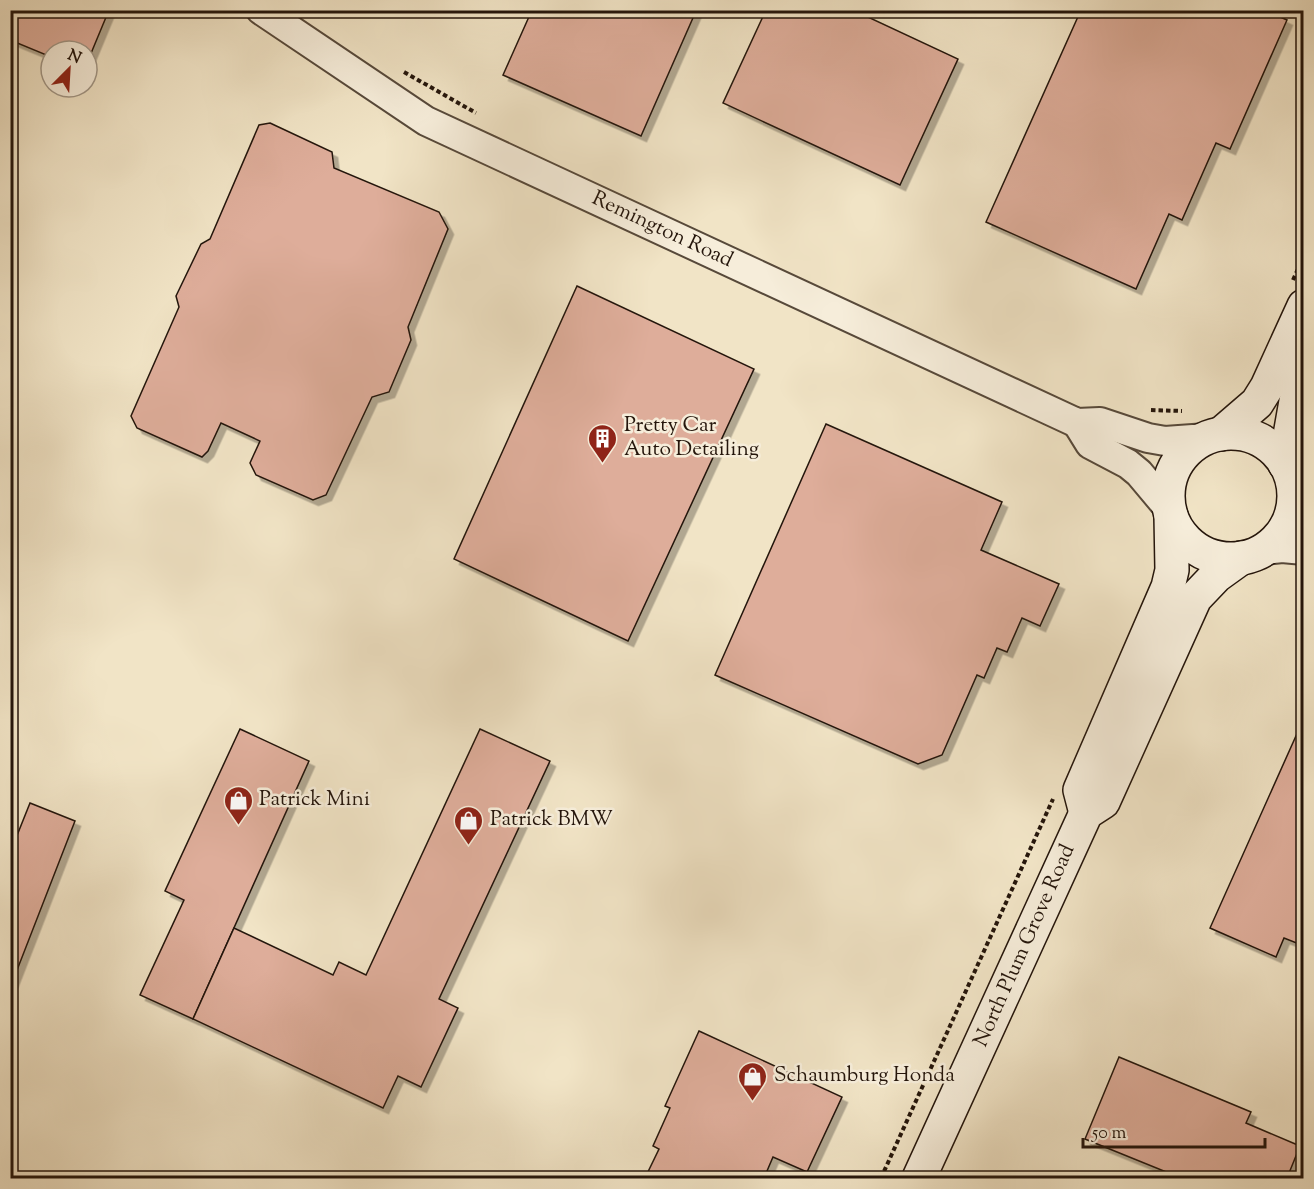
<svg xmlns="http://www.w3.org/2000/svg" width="1314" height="1189" font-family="'Sorts Mill Goudy',serif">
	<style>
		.building { fill: #dead9a; stroke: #24150b; stroke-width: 1.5; filter: url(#shadow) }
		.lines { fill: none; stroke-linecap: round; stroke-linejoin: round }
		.street-casing { stroke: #57493a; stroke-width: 32 }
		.secondary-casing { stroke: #24150b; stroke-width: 36 }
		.path { stroke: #24150b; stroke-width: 4; stroke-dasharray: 4.5 3; stroke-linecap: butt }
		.street { stroke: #f6edda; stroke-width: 28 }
		.secondary { stroke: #f6edda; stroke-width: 33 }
		.labels { text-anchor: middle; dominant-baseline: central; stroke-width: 5; stroke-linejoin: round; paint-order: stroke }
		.street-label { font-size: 21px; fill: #24150b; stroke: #f6edda }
		.poi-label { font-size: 21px; fill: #24150b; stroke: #f6edda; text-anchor: start }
	</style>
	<defs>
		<filter id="shadow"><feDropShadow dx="5.5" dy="5.5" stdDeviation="0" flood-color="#0004"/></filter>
	</defs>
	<rect width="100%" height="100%" fill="#f1e4c6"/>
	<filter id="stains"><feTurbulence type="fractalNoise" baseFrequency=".00333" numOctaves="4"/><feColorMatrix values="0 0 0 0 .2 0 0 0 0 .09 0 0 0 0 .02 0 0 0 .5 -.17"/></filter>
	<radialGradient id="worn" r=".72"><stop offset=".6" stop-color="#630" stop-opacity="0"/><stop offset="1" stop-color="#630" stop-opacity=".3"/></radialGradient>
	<g class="building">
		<polygon points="10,10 109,10 87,63 87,51 51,51 51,57 10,40"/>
		<polygon points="532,10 696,11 641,136 503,75"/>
		<polygon points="766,10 853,10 958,59 900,185 723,103"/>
		<polygon points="1081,10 1278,10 1276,15 1287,20 1230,149 1216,143 1182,220 1169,214 1136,289 986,222"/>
		<polygon points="270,123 332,152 334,168 439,212 448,229 408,327 411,340 389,392 372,397 326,495 313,500 256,475 250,463 260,441 221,423 208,451 202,457 137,428 131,416 179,307 176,296 201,244 210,239 259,125"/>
		<polygon points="577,286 754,369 628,641 454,559"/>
		<polygon points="826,424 1002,502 981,550 1059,584 1040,626 1022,618 1007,652 997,648 984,678 977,675 942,755 918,764 715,675"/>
		<polygon points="1304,718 1304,946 1284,938 1276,957 1210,928"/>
		<polygon points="240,729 309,761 193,1019 140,995 184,900 165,891"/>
		<polygon points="480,729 550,761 439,999 458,1008 421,1087 398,1076 383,1108 193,1019 234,928 333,975 339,962 366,975"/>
		<polygon points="30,803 75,821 12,983 10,853"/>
		<polygon points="699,1031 842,1097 807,1172 773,1157 764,1178 645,1178 659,1149 653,1146 670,1108 665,1106"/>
		<polygon points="1119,1057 1251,1112 1246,1123 1300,1146 1287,1178 1181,1178 1085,1139"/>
	</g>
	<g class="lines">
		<defs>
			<g id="street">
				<polyline points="261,10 426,121 1077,423 1100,422 1148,438 1165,441 1207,438"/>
				<polyline points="1077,423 1090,444 1128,464 1139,473 1170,510"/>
				<polyline points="1292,482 1304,499"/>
				<polyline points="1264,550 1282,548 1304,550"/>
			</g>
			<g id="secondary">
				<circle cx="1231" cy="496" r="63"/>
				<polyline points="1221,434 1257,403 1267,387 1304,306"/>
				<polyline points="1285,464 1296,401 1304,376"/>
				<polyline points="1086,813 1080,790 1168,587 1172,570 1171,516"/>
				<polyline points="919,1178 1086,813 1103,802 1195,598 1216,576 1241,558"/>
			</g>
		</defs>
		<use href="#street" class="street-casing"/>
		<use href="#secondary" class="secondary-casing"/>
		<g class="path">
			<polyline points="404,72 476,113"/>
			<polyline points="1293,280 1304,256"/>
			<polyline points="1151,410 1182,411"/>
			<polyline points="881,1178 1053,799"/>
		</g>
		<use href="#street" class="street"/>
		<use href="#secondary" class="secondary"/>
	</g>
	<defs>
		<symbol id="building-pin" viewBox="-11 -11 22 30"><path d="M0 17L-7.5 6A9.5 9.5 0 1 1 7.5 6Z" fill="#8f2418" stroke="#f6edda"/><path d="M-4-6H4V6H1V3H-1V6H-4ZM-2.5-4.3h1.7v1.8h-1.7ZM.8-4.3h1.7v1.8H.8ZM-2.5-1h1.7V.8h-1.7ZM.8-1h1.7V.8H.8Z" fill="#fff"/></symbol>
		<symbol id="shop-pin" viewBox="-11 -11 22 30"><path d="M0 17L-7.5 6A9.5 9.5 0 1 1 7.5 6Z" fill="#8f2418" stroke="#f6edda"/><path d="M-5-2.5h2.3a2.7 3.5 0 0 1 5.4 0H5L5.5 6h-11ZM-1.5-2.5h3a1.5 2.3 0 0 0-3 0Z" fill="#fff"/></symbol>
	</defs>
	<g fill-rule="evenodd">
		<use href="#building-pin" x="586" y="422" width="33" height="45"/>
		<use href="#shop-pin" x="222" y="784" width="33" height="45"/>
		<use href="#shop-pin" x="452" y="804" width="33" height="45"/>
		<use href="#shop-pin" x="736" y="1060" width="33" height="45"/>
	</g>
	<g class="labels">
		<g class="street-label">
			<text transform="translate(662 230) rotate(25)">Remington Road</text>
			<text transform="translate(1025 946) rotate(-66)">North Plum Grove Road</text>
		</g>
		<g class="poi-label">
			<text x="624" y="426">Pretty Car<tspan x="624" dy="24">Auto Detailing</tspan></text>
			<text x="259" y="800">Patrick Mini</text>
			<text x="490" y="820">Patrick BMW</text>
			<text x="774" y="1076">Schaumburg Honda</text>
		</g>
	</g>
	<rect width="1314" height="1189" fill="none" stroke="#f1e4c6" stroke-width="36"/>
	<rect x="12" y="12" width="1290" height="1165" fill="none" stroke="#24150b" stroke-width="3"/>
	<rect x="18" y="18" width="1278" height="1153" fill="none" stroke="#24150b" stroke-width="1.5"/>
	<g transform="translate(69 69) rotate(24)"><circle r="28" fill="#f6edda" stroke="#a29787" stroke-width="1.5"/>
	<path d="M0-4.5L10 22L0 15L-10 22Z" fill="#8f2418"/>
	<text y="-9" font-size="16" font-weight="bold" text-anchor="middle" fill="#24150b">N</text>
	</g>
	<path d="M1083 1138v9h182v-9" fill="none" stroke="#24150b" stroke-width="3"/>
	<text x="1092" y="1138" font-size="18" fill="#24150b" stroke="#f6edda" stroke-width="4.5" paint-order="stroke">50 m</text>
	<rect width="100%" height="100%" filter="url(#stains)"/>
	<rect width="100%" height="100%" fill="url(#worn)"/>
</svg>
